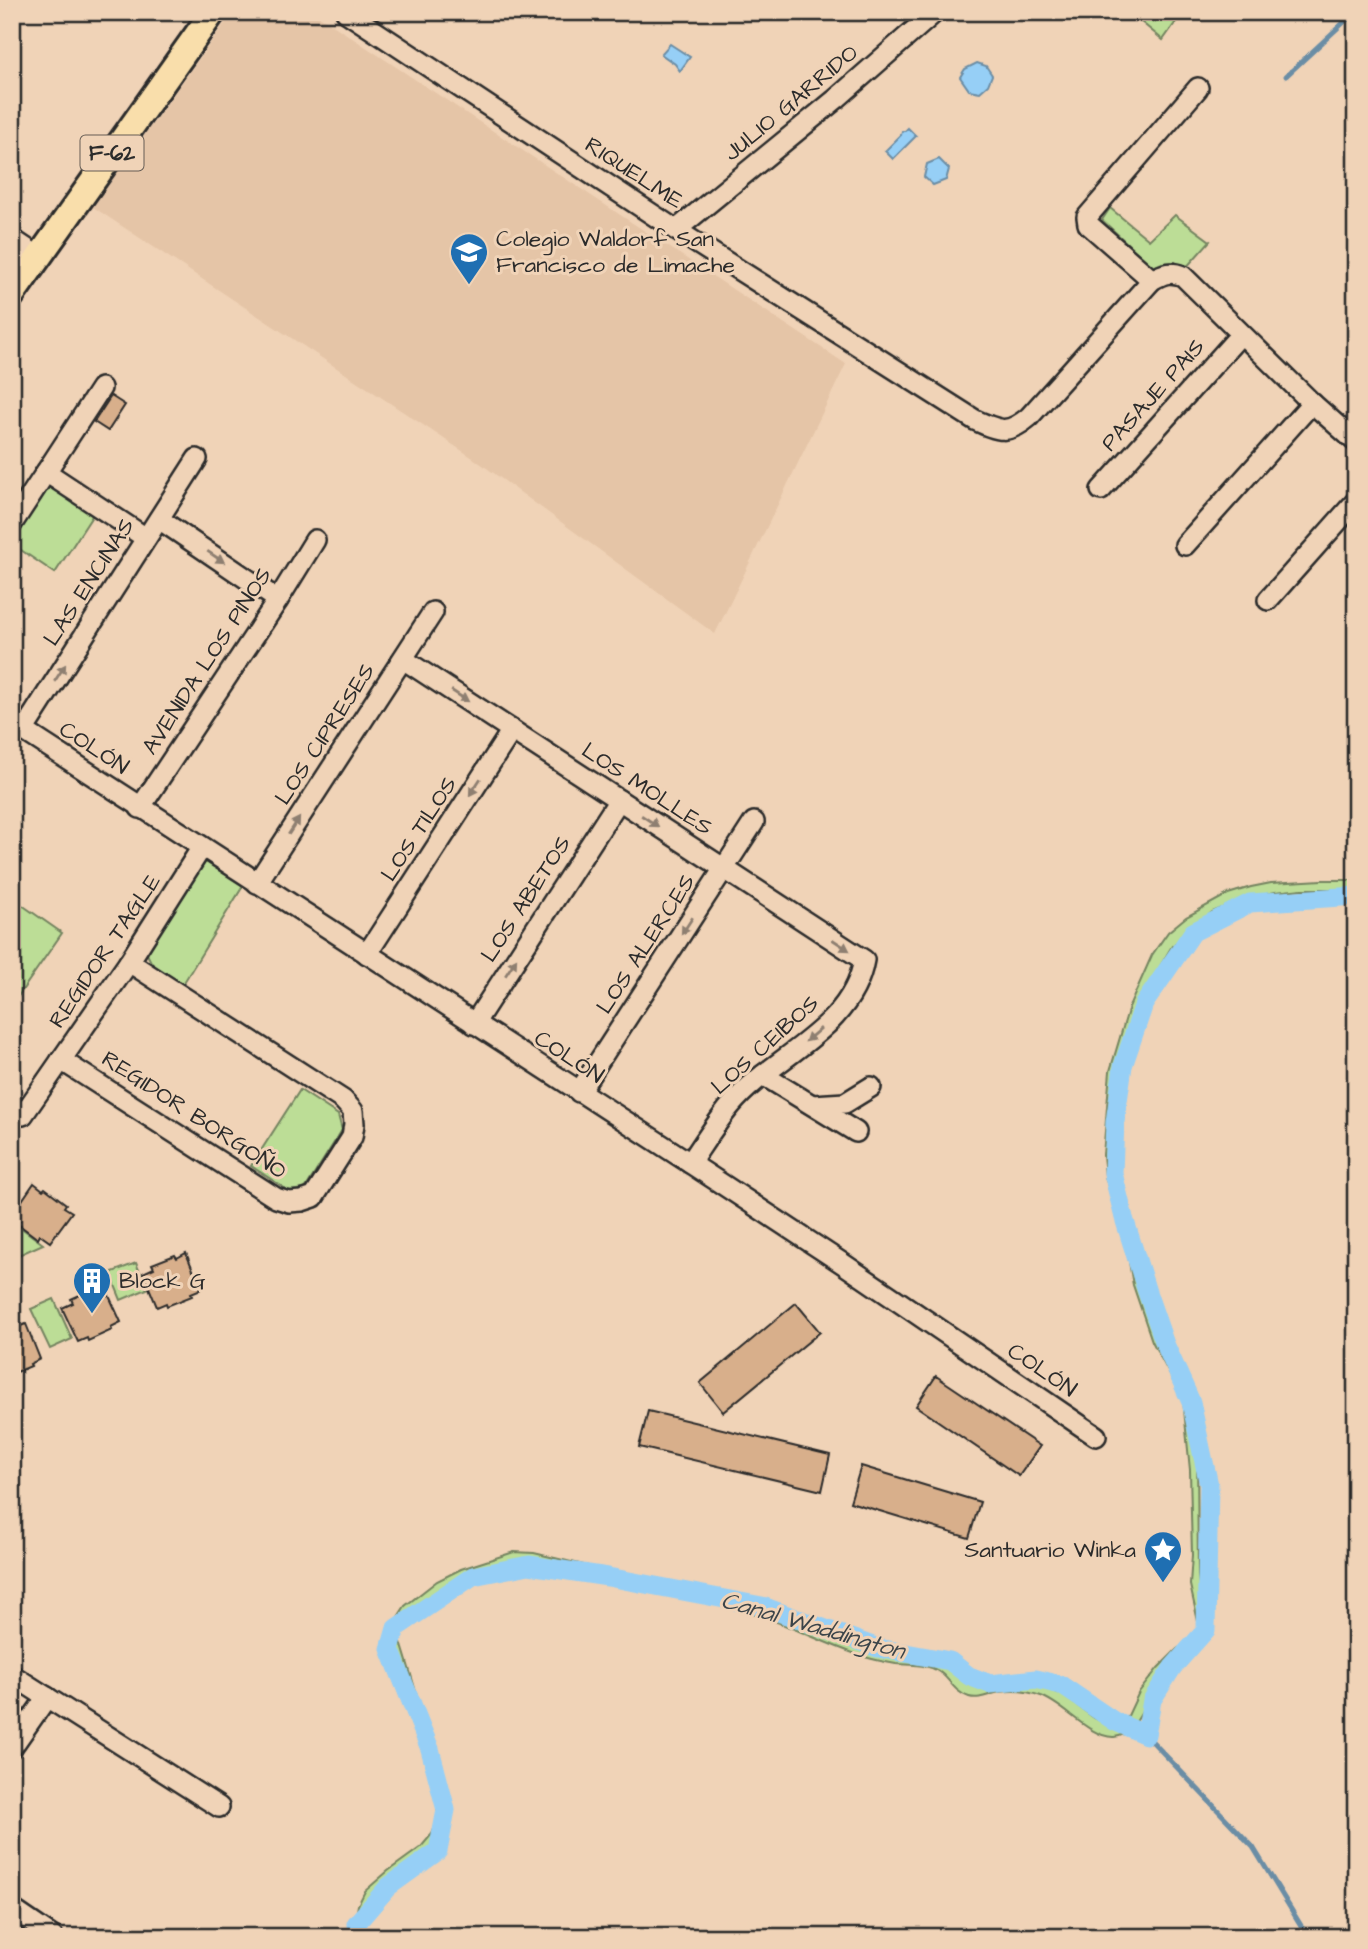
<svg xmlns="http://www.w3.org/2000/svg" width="1368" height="1949" font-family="'Architects Daughter',sans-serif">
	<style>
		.built { fill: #e5c5a7 }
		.green { fill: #bcdd96; stroke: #748460; stroke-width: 2 }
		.water { fill: #96cff6; stroke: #6b8da5; stroke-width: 2 }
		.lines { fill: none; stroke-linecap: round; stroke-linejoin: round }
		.stream { stroke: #6b8da5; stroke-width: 5 }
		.canal { stroke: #96cff6; stroke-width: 19 }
		.building { fill: #d8af8b; stroke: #2b2b2b; stroke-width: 2 }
		.minor-casing { stroke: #2b2b2b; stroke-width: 24 }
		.major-casing { stroke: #2b2b2b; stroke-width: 30 }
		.minor { stroke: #f0d3b7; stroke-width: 19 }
		.major { stroke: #f9deab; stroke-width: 24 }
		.oneway { fill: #8e7f71 }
		.labels { text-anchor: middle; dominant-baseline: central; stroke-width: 6; stroke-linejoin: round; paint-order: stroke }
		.shield { fill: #f0d3b7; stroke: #665d55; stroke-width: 2 }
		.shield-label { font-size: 21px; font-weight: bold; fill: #2b2b2b }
		.street-label { font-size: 23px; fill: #2b2b2b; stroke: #f0d3b7 }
		.poi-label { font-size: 23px; fill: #2b2b2b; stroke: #f0d3b7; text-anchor: start }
		.water-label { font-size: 24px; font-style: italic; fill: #3b4449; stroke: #f0d3b7 }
	</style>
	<rect width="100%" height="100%" fill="#f0d3b7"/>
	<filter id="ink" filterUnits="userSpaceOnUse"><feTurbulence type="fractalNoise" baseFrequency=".0143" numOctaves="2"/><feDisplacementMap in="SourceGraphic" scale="14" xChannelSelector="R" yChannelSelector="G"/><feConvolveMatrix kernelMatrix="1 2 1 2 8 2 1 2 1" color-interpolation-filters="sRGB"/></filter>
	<g filter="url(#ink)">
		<polygon class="built" points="233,12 313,12 846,364 715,634 473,458 93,207"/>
		<g class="green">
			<polygon points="1129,12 1183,12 1163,40"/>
			<polygon points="1110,208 1149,240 1175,215 1210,241 1184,270 1175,262 1162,263 1153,267 1102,220"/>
			<polygon points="48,483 94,513 55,573 12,544 12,528"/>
			<polygon points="206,862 243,886 183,984 153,966 146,952 200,864"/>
			<path d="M1322 880H1356V889H1302L1275 892 1244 899 1212 912 1172 946 1159 968 1134 1030 1123 1068 1115 1106 1112 1130V1156L1119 1193 1131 1229 1147 1303 1160 1336 1188 1392 1192 1405 1197 1445 1198 1576 1201 1601 1210 1625 1206 1641C1189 1653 1171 1665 1158 1682 1145 1699 1138 1735 1114 1737 1090 1738 1064 1704 1041 1696 1028 1691 1013 1690 1000 1692 989 1694 980 1700 969 1697 952 1692 949 1674 932 1668 921 1664 908 1665 896 1664 885 1662 875 1660 865 1657 829 1646 796 1628 761 1616 705 1598 648 1589 591 1576 570 1571 540 1559 519 1561 490 1564 460 1579 436 1594 417 1605 398 1618 401 1642 414 1684 427 1727 437 1770 441 1786 449 1805 445 1822 435 1875 353 1875 365 1937H356L355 1920 358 1905 365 1891 388 1871 421 1847 432 1834 438 1819 437 1804 425 1752 392 1643 394 1623 405 1606 437 1581 461 1569 514 1552 534 1553 609 1571 716 1594 765 1609 882 1653 943 1661 969 1684 982 1685 998 1679 1029 1682 1061 1694 1094 1718 1106 1724 1121 1725 1126 1720 1139 1692 1158 1668 1177 1649 1195 1637 1199 1631V1626L1190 1585 1192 1555 1190 1470 1183 1400 1152 1341 1133 1285 1128 1256 1105 1176 1103 1155 1110 1071 1129 1007 1152 955 1168 932 1186 917 1228 894 1251 887 1271 883Z"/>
			<polygon points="12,898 62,933 12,1005"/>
			<polygon points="300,1090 338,1115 342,1130 305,1189 289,1191 251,1166"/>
			<polygon points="12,1221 43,1244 12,1258"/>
			<polygon points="136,1263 147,1289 121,1300 110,1273"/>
			<polygon points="54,1299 72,1339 50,1349 31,1309"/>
		</g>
		<g class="water">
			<polygon points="670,44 690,57 680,71 675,64 661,54"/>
			<polygon points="977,63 986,66 992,75 988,85 980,92 969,90 960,77 965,69"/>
			<polygon points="908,128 916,136 893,159 885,151 901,135 902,131 905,131"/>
			<polygon points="939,159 949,169 946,180 933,185 924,177 927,164"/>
		</g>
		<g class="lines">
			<g class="stream">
				<polyline points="1286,76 1355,12"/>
				<polyline points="1146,1735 1253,1847 1308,1937"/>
			</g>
			<polyline class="canal" points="359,1937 356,1924 388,1887 438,1851 446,1810 430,1749 390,1649 396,1628 473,1576 529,1565 608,1577 762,1606 878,1648 950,1661 969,1676 990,1684 1036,1679 1061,1685 1114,1721 1146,1735 1152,1700 1173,1667 1206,1630 1209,1485 1191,1402 1165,1344 1147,1292 1124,1218 1113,1173 1115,1122 1123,1066 1144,1004 1193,932 1250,903 1356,896"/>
		</g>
		<g class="building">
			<polygon points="111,396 125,405 108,431 94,422"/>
			<polygon points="34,1183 43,1190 45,1188 66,1204 64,1207 72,1212 50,1242 40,1235 38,1239 18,1224 20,1221 12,1215"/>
			<polygon points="186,1253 201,1289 191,1293 192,1296 167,1306 166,1303 157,1307 143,1273 154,1268 152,1264 175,1255 177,1258"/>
			<polygon points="105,1287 121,1322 111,1327 112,1330 88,1341 87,1338 78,1342 62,1308 73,1303 71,1299 93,1289 95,1292"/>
			<polygon points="796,1303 820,1332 723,1412 700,1383"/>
			<polygon points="26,1324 40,1359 30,1364 31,1366 12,1374 12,1329"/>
			<polygon points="936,1376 1040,1446 1019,1476 916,1406"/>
			<polygon points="648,1411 830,1455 822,1491 639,1447"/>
			<polygon points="861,1466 980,1502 969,1538 850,1502"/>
		</g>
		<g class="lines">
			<defs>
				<g id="minor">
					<path d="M346 12 676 230 975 420C999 431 1008 435 1029 417L1152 280C1164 273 1171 271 1183 276L1312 403 1356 442"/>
					<polyline points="676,230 836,99 935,12"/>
					<polyline points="12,239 39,257"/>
					<polyline points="1152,280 1088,224 1087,217 1198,88"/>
					<polyline points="46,472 146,538"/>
					<polyline points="1101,490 1241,334"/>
					<polyline points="159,519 278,600"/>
					<polyline points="12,524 101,388"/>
					<polyline points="1185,545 1312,403"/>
					<polyline points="1268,600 1356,501"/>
					<path d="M403 659 864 960C852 1030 772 1056 731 1105 716 1123 703 1144 690 1163"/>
					<polyline points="12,723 690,1163 842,1263 1096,1436"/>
					<polyline points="23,731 197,459"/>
					<polyline points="140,808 278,600 315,540"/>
					<polyline points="257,883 433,612"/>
					<polyline points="367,954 512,730"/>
					<polyline points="474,1024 619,800"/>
					<polyline points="61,1060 276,1198 289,1202 302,1201 314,1197 352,1137 354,1124 353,1111 343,1100 129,962"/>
					<polyline points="763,1075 856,1132"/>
					<polyline points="579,1092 754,822"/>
					<polyline points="813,1105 845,1103 871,1087"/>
					<polyline points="23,1115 129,962 202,847"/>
					<polyline points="12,1675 219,1807"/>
					<polyline points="12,1747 47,1697"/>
					<polyline points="12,1909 53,1937"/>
				</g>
				<polyline id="major" points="12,295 213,12"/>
			</defs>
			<use href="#minor" class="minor-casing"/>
			<use href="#major" class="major-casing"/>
			<use href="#minor" class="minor"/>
			<use href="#major" class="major"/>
		</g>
		<defs><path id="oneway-solid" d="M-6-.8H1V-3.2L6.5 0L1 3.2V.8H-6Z" transform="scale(1.75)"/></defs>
		<g class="oneway">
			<use href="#oneway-solid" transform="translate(216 557) rotate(34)"/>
			<use href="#oneway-solid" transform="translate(60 673) rotate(-57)"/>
			<use href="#oneway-solid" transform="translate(460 696) rotate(33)"/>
			<use href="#oneway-solid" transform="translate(475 787) rotate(123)"/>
			<use href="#oneway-solid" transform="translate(650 821) rotate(33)"/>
			<use href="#oneway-solid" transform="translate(294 826) rotate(-57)"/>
			<use href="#oneway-solid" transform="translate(687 926) rotate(123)"/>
			<use href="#oneway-solid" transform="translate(841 945) rotate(33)"/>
			<use href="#oneway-solid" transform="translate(511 967) rotate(-57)"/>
			<use href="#oneway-solid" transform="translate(813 1035) rotate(139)"/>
		</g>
	</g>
	<defs>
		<symbol id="school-pin" viewBox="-11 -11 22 30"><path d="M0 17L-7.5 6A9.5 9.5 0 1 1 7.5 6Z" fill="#1f6fb2" stroke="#f0d3b7"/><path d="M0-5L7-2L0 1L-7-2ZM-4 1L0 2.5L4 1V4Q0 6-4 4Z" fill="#fff"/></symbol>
		<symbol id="building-pin" viewBox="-11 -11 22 30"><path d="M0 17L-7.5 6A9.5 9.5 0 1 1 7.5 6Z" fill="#1f6fb2" stroke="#f0d3b7"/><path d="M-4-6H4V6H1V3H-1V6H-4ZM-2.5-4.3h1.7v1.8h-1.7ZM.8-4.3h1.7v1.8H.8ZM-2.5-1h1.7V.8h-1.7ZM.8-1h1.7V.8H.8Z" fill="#fff"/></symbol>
		<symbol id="sight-pin" viewBox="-11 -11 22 30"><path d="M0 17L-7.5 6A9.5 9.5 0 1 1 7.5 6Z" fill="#1f6fb2" stroke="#f0d3b7"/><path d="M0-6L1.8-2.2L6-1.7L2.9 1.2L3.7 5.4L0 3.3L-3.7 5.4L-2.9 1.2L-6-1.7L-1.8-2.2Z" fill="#fff"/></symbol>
	</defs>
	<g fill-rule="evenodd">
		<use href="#school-pin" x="447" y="230" width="44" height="60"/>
		<use href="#building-pin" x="70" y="1259" width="44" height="60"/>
		<use href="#sight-pin" x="1141" y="1528" width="44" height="60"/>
	</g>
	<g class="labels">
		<rect class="shield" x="80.5" y="135.5" width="63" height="35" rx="5"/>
		<g class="shield-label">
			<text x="112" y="153">F-62</text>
		</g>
		<g class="street-label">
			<text transform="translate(791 103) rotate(-40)">JULIO GARRIDO</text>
			<text transform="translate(634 173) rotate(33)">RIQUELME</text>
			<text transform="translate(1153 395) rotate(-48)">PASAJE PAIS</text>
			<text transform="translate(89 582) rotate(-57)">LAS ENCINAS</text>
			<text transform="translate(207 661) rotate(-57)">AVENIDA LOS PINOS</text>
			<text transform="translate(325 734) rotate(-57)">LOS CIPRESES</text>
			<text transform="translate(94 748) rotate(33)">COLÓN</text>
			<text transform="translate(647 789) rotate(33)">LOS MOLLES</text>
			<text transform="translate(419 829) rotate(-57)">LOS TILOS</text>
			<text transform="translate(526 899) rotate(-57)">LOS ABETOS</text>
			<text transform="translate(646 944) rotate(-57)">LOS ALERCES</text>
			<text transform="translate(105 951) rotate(-56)">REGIDOR TAGLE</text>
			<text transform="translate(765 1045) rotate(-42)">LOS CEIBOS</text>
			<text transform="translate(569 1057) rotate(33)">COLÓN</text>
			<text transform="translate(194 1115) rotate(33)">REGIDOR BORGOÑO</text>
			<text transform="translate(1042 1370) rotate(34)">COLÓN</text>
		</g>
		<g class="poi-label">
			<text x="496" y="239">Colegio Waldorf San<tspan x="496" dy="26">Francisco de Limache</tspan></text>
			<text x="119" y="1281">Block G</text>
			<text x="1136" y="1550" text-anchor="end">Santuario Winka</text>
		</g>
		<g class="water-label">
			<text transform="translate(813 1626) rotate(16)">Canal Waddington</text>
		</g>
	</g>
	<rect width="1368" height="1949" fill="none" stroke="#f0d3b7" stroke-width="42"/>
	<rect x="21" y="21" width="1326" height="1907" fill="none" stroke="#2b2b2b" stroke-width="2.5" filter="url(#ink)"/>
</svg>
